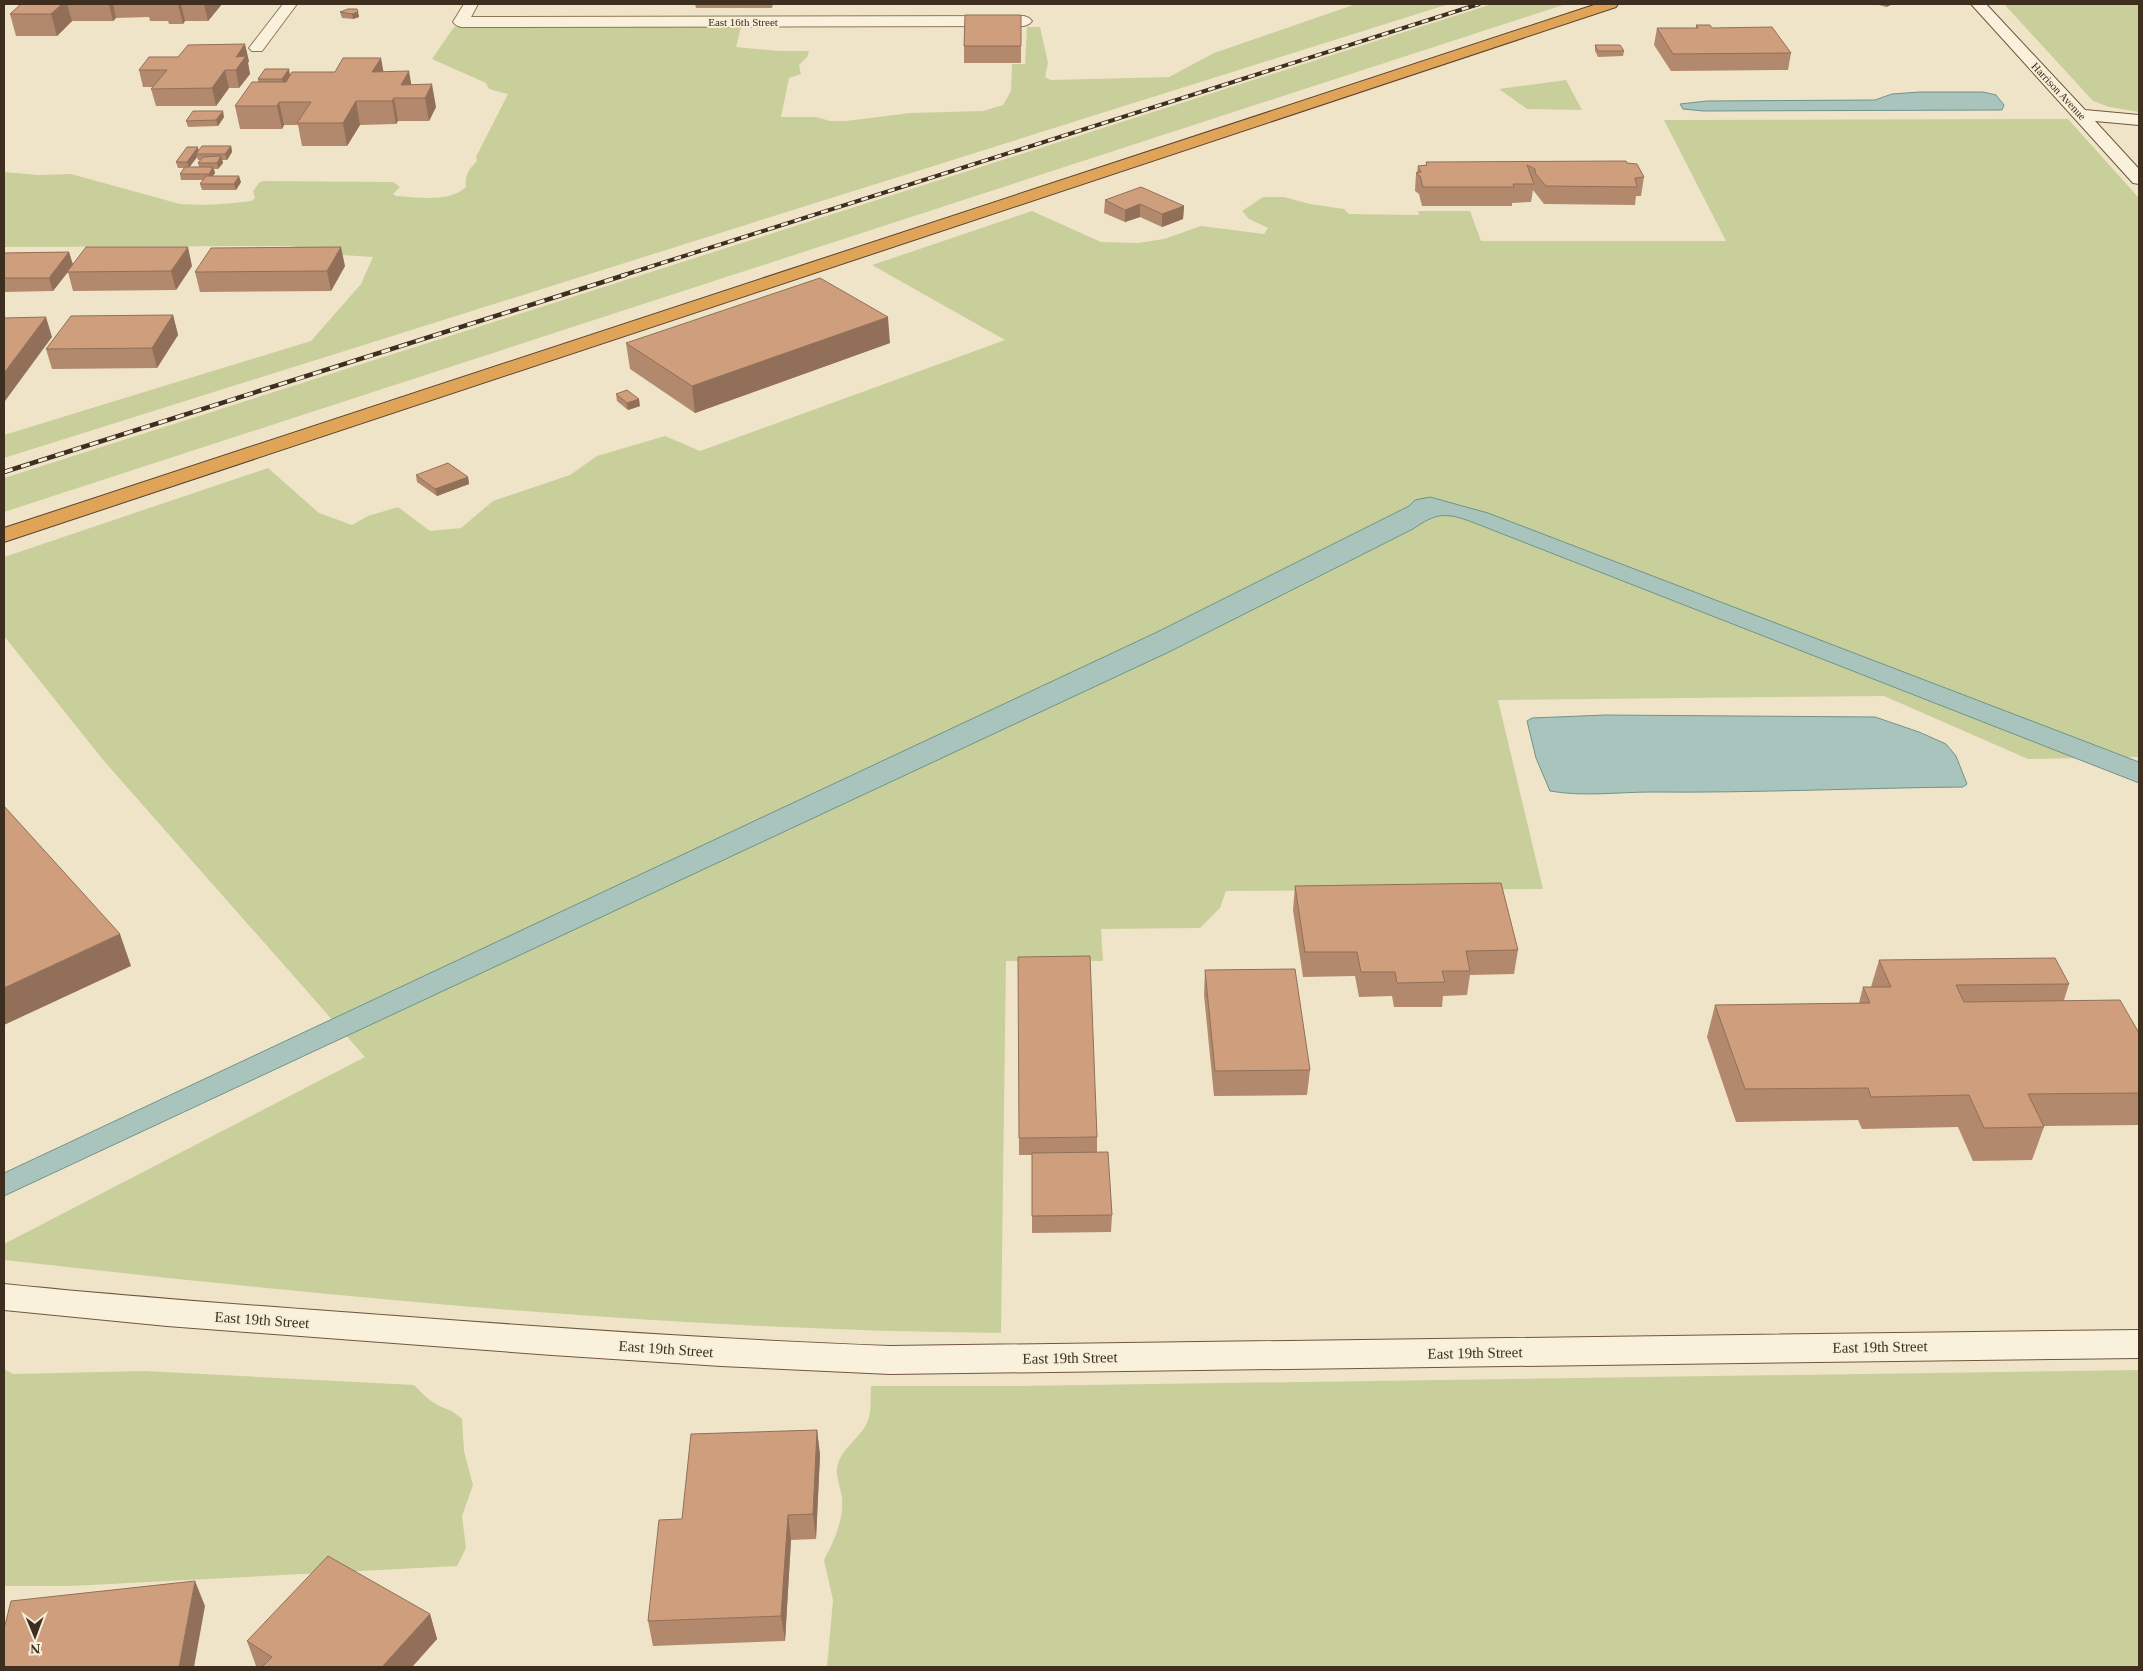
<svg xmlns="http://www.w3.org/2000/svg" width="2143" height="1671" font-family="Georgia,serif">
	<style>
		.green { fill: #c9cf9b }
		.water { fill: #a9c4bc; stroke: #6f938a }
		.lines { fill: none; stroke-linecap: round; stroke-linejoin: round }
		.street-casing { stroke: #8d765c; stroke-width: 2 }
		.secondary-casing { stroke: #6f573f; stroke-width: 2 }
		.highway-casing { stroke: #5b4430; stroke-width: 2 }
		.street { fill: #faf1dc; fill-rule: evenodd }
		.secondary { fill: #faf1dc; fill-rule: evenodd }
		.highway { fill: #e0a458; fill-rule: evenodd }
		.rail-far1-casing { stroke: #3d2e20; stroke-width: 4 }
		.rail-casing { stroke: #3d2e20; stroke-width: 4.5 }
		.rail-far1 { stroke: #f7eed8; stroke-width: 2.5; stroke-dasharray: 7; stroke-linecap: butt }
		.rail { stroke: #f7eed8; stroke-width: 3; stroke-dasharray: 9; stroke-linecap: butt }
		.wall { fill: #b2896c; fill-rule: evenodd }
		.shaded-wall { fill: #916f58 }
		.building { fill: #cf9f7d; stroke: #916f58 }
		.labels { text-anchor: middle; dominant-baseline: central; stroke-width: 4; stroke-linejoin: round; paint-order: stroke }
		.far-street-label { font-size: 11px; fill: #3d2e20; stroke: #f7eed8 }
		.near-street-label { font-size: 15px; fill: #3d2e20; stroke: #f7eed8 }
	</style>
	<rect width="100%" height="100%" fill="#f0e4c8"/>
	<g class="green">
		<path d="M1356 4H1449L4 458V435L311 341 361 284 373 257 327 254 291 246 4 247V172L38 175 71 174 180 204C205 206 227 204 251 201L255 198 253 191 260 182 264 181 393 182 400 187 393 194 396 196C417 197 449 203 466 187 465 175 468 170 477 161L476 157 508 94 489 89 486 83 432 59 454 27H741L736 47 778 51H809L807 57 799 65 801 74 789 78 781 117H816L830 121H846L910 113 983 111 1003 105 1011 91 1012 64H1025L1027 27H1040L1048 63 1045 77 1051 80 1169 77 1214 53Z"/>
		<polygon points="1492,4 1566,4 4,512 4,478"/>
		<polygon points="2004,4 2139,4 2139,112 2109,107 2093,101"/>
		<polygon points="1566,80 1582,110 1527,109 1499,89"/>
		<path d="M2068 119 2139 198V757L2028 759 1884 696 1498 700 1543 889 1226 891 1220 908 1200 928 1101 929 1103 961H1006L1001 1333C668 1330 335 1297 4 1260V1244L365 1057 104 761 4 636V557L268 468 319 513 352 525 368 516 398 507 430 531 461 528 493 501 570 475 597 456 665 436 700 451 1005 340 872 265 1032 211 1101 242 1138 243 1164 239 1201 226 1264 234 1268 228 1249 219 1242 211 1263 197H1284L1310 204 1344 209 1349 214 1419 215 1418 211H1470L1481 241H1726L1664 120Z"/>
		<path d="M4 1369 13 1374 145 1371 414 1385C421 1392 427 1399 436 1404 448 1411 450 1408 462 1419L464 1451 473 1485 462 1516 466 1548 457 1566 71 1586H4Z"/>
		<path d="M2139 1370V1667H827L833 1600 824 1560C834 1541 844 1520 842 1498 841 1489 836 1477 837 1468 840 1448 862 1438 868 1420 872 1410 870 1396 871 1386H1017Z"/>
	</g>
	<g class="water">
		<polygon points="1920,92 1983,92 1996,95 2004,105 2002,110 1703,111 1683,109 1680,104 1707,101 1875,100 1892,94"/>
		<path d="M1430 497 1488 513 2139 762V783L1472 522C1445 512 1436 513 1413 529L1169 652 4 1196V1173L1155 633 1409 506 1415 500Z"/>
		<path d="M1605 715 1875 717 1919 732 1946 744 1956 756 1967 784 1963 787C1859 788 1755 793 1652 792 1618 792 1584 797 1550 791L1536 758 1527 721 1532 718Z"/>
	</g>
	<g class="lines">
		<defs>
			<g id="street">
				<polygon points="283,4 297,4 262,51 252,51 249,48"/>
				<polygon points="464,4 478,4 471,17 1024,16 1029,18 1032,21 1029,24 1024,26 461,27 456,25 453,22"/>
			</g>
			<g id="secondary">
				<polygon points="1971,4 1986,4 2085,110 2139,115 2139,125 2095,121 2139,169 2139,184 2133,183"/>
				<path d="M4 1284C139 1298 274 1307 409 1317 569 1329 729 1340 890 1346L2139 1330V1358L890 1374 721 1366 552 1355 167 1326 4 1310Z"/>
			</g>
			<polygon id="highway" points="1597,4 1618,4 1616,7 4,542 4,528"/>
		</defs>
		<use href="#street" class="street-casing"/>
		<use href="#secondary" class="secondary-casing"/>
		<use href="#highway" class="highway-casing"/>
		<use href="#street" class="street"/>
		<use href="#secondary" class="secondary"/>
		<use href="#highway" class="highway"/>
		<defs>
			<polyline id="rail-far1" points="621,276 1479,4"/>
			<polyline id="rail" points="4,472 625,275"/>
		</defs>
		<use href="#rail-far1" class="rail-far1-casing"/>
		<use href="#rail" class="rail-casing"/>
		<use href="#rail-far1" class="rail-far1"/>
		<use href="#rail" class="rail"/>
	</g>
	<g class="wall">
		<polygon points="21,4 222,4 208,21 185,21 183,24 169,24 168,21 150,21 149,17 116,18 113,21 72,21 57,36 16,36 10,14"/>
		<polygon points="695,4 773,4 772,8 696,8"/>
		<polygon points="1875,4 1893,4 1886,7"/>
		<polygon points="357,9 359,17 353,19 342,18 340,12"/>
		<polygon points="1021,15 1021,63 964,63 964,46"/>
		<polygon points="1696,25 1712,28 1791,53 1788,70 1671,71 1654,45 1657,28 1696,28"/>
		<polygon points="1595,45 1624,51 1623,56 1598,57 1595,51"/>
		<polygon points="249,61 248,63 250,74 239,88 229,88 216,106 156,106 151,89 153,87 143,87 139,70"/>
		<polygon points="383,71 411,85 436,107 429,121 398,121 396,124 360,125 347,146 302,146 298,125 284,125 282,129 240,129 235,106 258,82 258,79 290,75"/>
		<polygon points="224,117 218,126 188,127 186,121"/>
		<path d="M231 146 232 152 227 160H222L223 163 218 169H214L215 173 212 176 241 182 236 190H202L200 184 203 180H181L180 174 184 168H178L176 162 198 151ZM197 157 198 160H200L198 163 199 167H189Z"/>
		<polygon points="1426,162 1627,163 1644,177 1641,196 1636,196 1635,205 1544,204 1533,190 1531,202 1512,203 1512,206 1422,206 1419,194 1415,191 1416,173 1417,172 1418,166 1426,165"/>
		<polygon points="1105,200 1184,206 1183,219 1162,227 1140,217 1125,222 1104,213"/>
		<polygon points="69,252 73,265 192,266 176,290 73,291 68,272 53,291 4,292 4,253"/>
		<polygon points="345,266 331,291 200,292 195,272"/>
		<polygon points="173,315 178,335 157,368 52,369 46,349"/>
		<polygon points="626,343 890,343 695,413 630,369"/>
		<polygon points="616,394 640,406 628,410 617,401"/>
		<polygon points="416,475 468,477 469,484 437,496 417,482"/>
		<polygon points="1295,886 1518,950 1514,974 1470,975 1467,995 1443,996 1442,1007 1394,1007 1392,996 1359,997 1355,976 1303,977 1293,910"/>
		<polygon points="1879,960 2069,984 2064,1000 2139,1033 2139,1125 2043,1126 2044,1127 2032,1160 1973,1161 1958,1127 1862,1129 1858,1120 1736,1122 1707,1037 1715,1005 1859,1003 1863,987 1871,987"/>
		<polygon points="1205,970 1310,1070 1307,1095 1214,1096 1204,995"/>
		<polygon points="1097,1137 1097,1152 1112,1215 1111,1232 1032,1233 1032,1155 1019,1155 1019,1138"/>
		<polygon points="817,1430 820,1455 816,1539 791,1540 785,1641 653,1646 648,1621 682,1519"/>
		<polygon points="430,1614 437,1639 412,1667 259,1667 256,1666 247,1641"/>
	</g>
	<g class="shaded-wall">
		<polygon points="62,4 67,4 72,21 57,36 51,14"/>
		<polygon points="109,4 113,4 116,18 113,21"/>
		<polygon points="178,4 181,4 185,21 183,24"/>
		<polygon points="204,4 222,4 208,21"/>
		<polygon points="1887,4 1893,4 1886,7"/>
		<polygon points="358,12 359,17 353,19 352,14"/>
		<polygon points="245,44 249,61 248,63 250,74 239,88 236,70 236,57"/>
		<polygon points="381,58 385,80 372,72"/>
		<polygon points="289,69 290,75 283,85 282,79"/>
		<polygon points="225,70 229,88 216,106 212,88"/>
		<polygon points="409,71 413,94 401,85"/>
		<polygon points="432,84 436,107 429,121 425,98"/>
		<polygon points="394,98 398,121 396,124 392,101"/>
		<polygon points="356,101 360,125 347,146 343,123"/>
		<polygon points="279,102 284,125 282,129 277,106"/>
		<polygon points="223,111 224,117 218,126 216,120"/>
		<polygon points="231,146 232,152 227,160 225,154"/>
		<polygon points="198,147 199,153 196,154 197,157 189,168 187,162"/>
		<polygon points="221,156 223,163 218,169 217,163"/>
		<polygon points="213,167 215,173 210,180 209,174"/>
		<polygon points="239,176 241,182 236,190 234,184"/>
		<polygon points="1140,204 1140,217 1125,222 1125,210"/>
		<polygon points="1184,206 1183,219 1162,227 1162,214"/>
		<polygon points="188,247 192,266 176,290 171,271"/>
		<polygon points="341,247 345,266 331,291 327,271"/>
		<polygon points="69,252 73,265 53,291 49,278"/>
		<polygon points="173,315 178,335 157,368 152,348"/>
		<polygon points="46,317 52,337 5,401 4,398 4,373"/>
		<polygon points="888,317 890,343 695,413 692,386"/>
		<polygon points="639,399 640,406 628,410 627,403"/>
		<polygon points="468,477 469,484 437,496 435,489"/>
		<polygon points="120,934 131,966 4,1025 4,988"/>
		<polygon points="817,1430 820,1455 816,1539 813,1514"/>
		<polygon points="788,1515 791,1540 785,1641 781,1616"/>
		<polygon points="195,1581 205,1606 194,1667 179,1667"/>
		<polygon points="430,1614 437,1639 412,1667 382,1667"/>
	</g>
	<g class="building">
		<polygon points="21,4 62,4 51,14 10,14"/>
		<polygon points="348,9 357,9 358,12 352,14 340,12"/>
		<polygon points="965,15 1021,15 1021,46 964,46"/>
		<polygon points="1696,25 1710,25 1712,28 1772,27 1791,53 1673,54 1657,28 1698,28"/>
		<polygon points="245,44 236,57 246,56 236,70 225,70 212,88 151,89 167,70 139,70 149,57 178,57 188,45"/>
		<polygon points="1595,45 1620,45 1624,51 1598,51"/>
		<polygon points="343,58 381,58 372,72 409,71 401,85 432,84 425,98 394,98 392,101 356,101 343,123 297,123 311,102 279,102 277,106 235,106 252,82 286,82 292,72 335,72"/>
		<polygon points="265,69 289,69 282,79 258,79"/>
		<polygon points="193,111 223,111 216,120 186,121"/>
		<polygon points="202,146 231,146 225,154 196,154"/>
		<polygon points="187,147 198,147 187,162 176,162"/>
		<polygon points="221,156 217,163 198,163 203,157"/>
		<polygon points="1626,161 1627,163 1637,164 1644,177 1635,178 1637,187 1546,186 1535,173 1535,169 1527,165 1534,184 1513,184 1514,187 1423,187 1420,176 1416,173 1421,172 1418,166 1427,165 1426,162"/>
		<polygon points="185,167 213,167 209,174 180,174"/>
		<polygon points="206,176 239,176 234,184 200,184"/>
		<polygon points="1141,187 1184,206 1162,214 1140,204 1125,210 1105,200"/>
		<polygon points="86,247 188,247 171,271 67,272"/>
		<polygon points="341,247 327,271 195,272 211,248"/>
		<polygon points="69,252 49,278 4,278 4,253"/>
		<polygon points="820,278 888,317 692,386 626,343"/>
		<polygon points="173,315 152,348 46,349 71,316"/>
		<polygon points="46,317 4,373 4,318"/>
		<polygon points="627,390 639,399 627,403 616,394"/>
		<polygon points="448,463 468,477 435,489 416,475"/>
		<polygon points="4,806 120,934 4,988"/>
		<polygon points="1501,883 1518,950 1466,951 1470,971 1442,971 1445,982 1397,983 1395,972 1361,972 1357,952 1305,952 1295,886"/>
		<polygon points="1090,956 1097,1137 1019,1138 1018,957"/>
		<polygon points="2055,958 2069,984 1956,985 1964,1002 2120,1000 2139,1033 2139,1093 2028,1094 2044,1127 1984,1128 1969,1095 1871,1097 1868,1088 1745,1089 1715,1005 1870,1003 1863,987 1891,987 1879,960"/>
		<polygon points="1295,969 1310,1070 1215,1071 1205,970"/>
		<polygon points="1108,1152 1112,1215 1032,1216 1032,1153"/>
		<polygon points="817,1430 813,1514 788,1515 781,1616 648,1621 659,1520 682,1519 691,1434"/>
		<polygon points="328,1556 430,1614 382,1667 262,1667 272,1657 247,1641"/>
		<polygon points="195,1581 179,1667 4,1667 4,1629 11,1601"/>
	</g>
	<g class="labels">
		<g class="far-street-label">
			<text x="743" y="22">East 16th Street</text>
			<text transform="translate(2059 91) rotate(47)">Harrison Avenue</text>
		</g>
		<g class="near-street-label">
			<text transform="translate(262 1320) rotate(4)">East 19th Street</text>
			<text transform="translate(1880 1347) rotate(-1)">East 19th Street</text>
			<text transform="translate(666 1349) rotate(4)">East 19th Street</text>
			<text transform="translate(1475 1353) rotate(-1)">East 19th Street</text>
			<text transform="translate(1070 1358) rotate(-1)">East 19th Street</text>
		</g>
	</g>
	<rect width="2143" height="1671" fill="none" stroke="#3d2e20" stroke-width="10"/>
	<g transform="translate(35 1636) rotate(179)" stroke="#f7eed8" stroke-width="4" paint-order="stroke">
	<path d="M0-4L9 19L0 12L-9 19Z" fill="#3d2e20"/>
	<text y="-8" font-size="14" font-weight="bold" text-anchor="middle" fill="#3d2e20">N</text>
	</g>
</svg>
